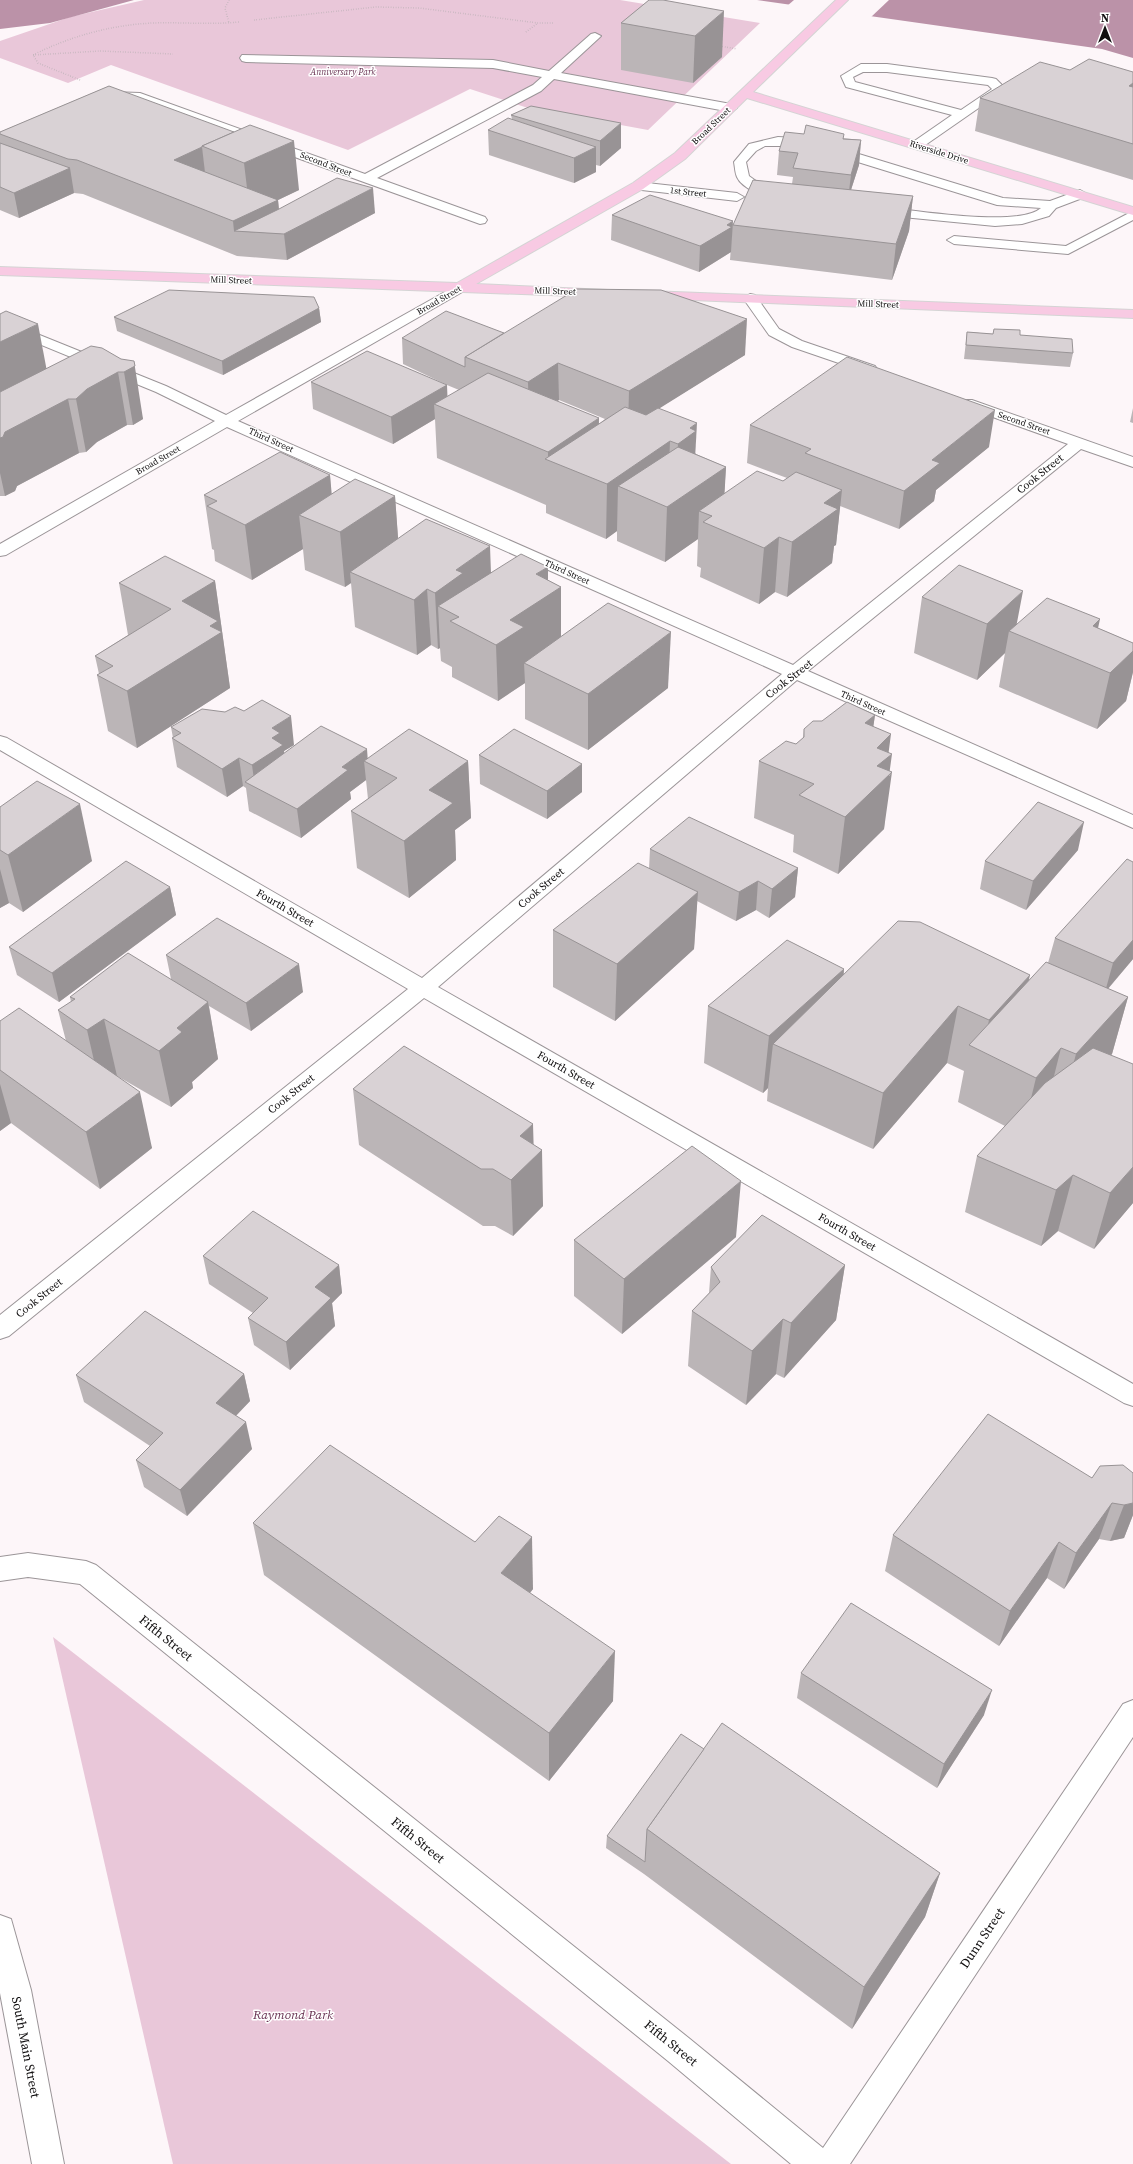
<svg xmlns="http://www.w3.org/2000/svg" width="1133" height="2164" font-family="'Source Serif 4',serif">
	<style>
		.green { fill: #e9c7d9 }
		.water { fill: #bb92a8 }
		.pier { fill: #fdf6f9 }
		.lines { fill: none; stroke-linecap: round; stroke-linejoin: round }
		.minor-casing { stroke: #9b9598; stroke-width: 2 }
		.major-casing { stroke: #d4d4d4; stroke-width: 2 }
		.path { stroke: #b3adb0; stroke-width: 1.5; stroke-dasharray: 0.5 2; stroke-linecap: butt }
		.minor { fill: #fff; fill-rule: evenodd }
		.major { fill: #f8cae3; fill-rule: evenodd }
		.wall { fill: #bbb5b7; fill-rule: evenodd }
		.shaded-wall { fill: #989395 }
		.building { fill: #d9d2d5; stroke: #989395 }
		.labels { text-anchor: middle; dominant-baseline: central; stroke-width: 3; stroke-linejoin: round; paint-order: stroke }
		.far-park-label { font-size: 9px; font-style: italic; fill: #683252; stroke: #fff }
		.far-street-label { font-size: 9px; fill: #110f10; stroke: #fff }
		.street-label { font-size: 11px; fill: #110f10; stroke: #fff }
		.near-street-label { font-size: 13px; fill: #110f10; stroke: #fff }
		.near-park-label { font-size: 13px; font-style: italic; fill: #683252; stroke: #fff }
	</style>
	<rect width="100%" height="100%" fill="#fdf6f9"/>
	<g class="green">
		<polygon points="144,0 620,0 760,23 648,130 528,108 470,89 348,150 111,65 68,83 0,58 0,41 70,17"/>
		<polygon points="53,1637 731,2164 173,2164"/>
	</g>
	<g class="water">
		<polygon points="0,0 134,0 50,23 0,29"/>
		<polygon points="757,0 1133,0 1133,58 1102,49"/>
	</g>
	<polygon class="pier" points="794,0 889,0 870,18 787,6"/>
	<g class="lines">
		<defs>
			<g id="minor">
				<path d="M595 33 601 36 599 38 561 73 731 104 737 108 731 112 554 79 541 91 377 178 485 217 487 220 485 223 480 224 145 103C135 100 110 102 105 96L111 92 140 93 365 174 533 85 542 77 493 68 246 62 242 61 240 58 242 55 493 60 549 71 591 34Z"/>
				<path d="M861 64H887L992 78 996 79 1006 89 921 148 917 149 911 145 913 142 952 115 846 87 841 76ZM863 72H887L988 85 992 89 961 110 855 82 853 77Z"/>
				<path d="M778 137 796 138 826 144 1003 198 1050 201 1080 190 1087 194 1085 197 1056 208 1049 216 1022 224 995 226 882 215 875 211 877 208 882 207C913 210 1019 228 1041 208L997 205 819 150 796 146H765L756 151 746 162 749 176 763 186 784 193 786 196 784 199C772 202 742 189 737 177 735 173 735 167 734 162L749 144Z"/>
				<polygon points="638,182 737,193 744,197 737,201 633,189 631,186"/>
				<polygon points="1133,211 1133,220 1068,254 954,244 947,240 954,236 1066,246"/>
				<polygon points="459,284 466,288 464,291 238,421 793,665 1068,444 962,406 959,403 962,400 972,400 1133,457 1133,467 1081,449 808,671 1133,815 1133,828 797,680 438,987 1133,1384 1133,1406 1124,1403 424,998 9,1336 0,1339 0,1315 408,989 0,750 0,736 7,738 422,978 782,674 227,427 6,555 0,556 0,544 215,421 156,392 0,328 0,319 166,386 226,415"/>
				<polygon points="750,294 755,295 779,329 802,341 875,366 877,369 875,372 865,372 792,347 769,335 743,298"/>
				<polygon points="28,1553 86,1561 96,1565 690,2039 823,2148 1123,1704 1133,1700 1133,1737 850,2164 791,2164 668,2061 80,1584 28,1577 0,1581 0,1557"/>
				<polygon points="0,1915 11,1919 31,1990 64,2164 32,2164 0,1993"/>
			</g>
			<g id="major">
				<polygon points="836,0 848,0 753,92 1133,207 1133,215 747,98 685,159 643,189 476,284 607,290 609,293 602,297 0,275 0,267 457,283 633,183 675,153"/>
				<polygon points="649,291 1133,310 1133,318 644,298 642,295 644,292"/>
			</g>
		</defs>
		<use href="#minor" class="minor-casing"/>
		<use href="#major" class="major-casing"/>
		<g class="path">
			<polyline points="229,0 225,8 229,23"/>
			<polyline points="254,20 376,7 419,8 538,23 553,23"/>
			<polyline points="526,32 538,23"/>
			<polyline points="720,46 737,49"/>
			<polyline points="33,55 100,51 173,54"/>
			<path d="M80 80 38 63 33 55C71 36 111 25 153 23 182 22 210 25 239 22"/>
		</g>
		<use href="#minor" class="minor"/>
		<use href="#major" class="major"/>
	</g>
	<g class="wall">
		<polygon points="649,0 722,57 693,83 621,70 621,23"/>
		<polygon points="1070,70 1133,72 1133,180 975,131 980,98"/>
		<polygon points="109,86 299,190 278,200 279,209 375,213 287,260 237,256 83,194 74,193 19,218 0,210 0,132"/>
		<polygon points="531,106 621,148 600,166 596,165 596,172 574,183 489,155 488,130 512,119 511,115"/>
		<polygon points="804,134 861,140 859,165 851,190 913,196 909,231 892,280 730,260 731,247 731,252 699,272 611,240 612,215 733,224 792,184 793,177 777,175 779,151"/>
		<polygon points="319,308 321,322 223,375 117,331 114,317"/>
		<polygon points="0,314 47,369 121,359 143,419 133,425 127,425 97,442 86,452 79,453 17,486 15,491 5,496 0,496"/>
		<polygon points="994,329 1020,335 1073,353 1070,367 964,359 967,332 993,334"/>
		<path d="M504 333 745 355 659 408 696 454 726 467 724 494 783 481 787 478 747 463 750 425 989 447 936 490 934 501 899 529 840 506 836 545 834 546 832 563 787 597 775 592 759 604 700 577 701 568 697 566 698 539 665 562 617 541V531L606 539 546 513V505L437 458 435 419 393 444 313 409 311 382 447 385 403 364 402 338ZM447 385 459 390 447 397ZM559 400 605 419 599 424 557 401Z"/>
		<polygon points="1133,408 1133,423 1130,422"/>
		<polygon points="330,475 331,494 395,496 398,539 491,572 548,580 561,587 561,637 668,688 588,750 525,719 525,667 525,683 498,701 452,677 452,667 441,661 440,648 438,649 431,645 417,655 355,627 351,583 345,587 305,570 303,549 252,580 215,561 214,550 212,549 204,495"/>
		<polygon points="215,581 230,688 137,748 108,731 97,675 99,674 95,656 128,635 119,583"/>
		<polygon points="922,597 1017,624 1098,628 1133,643 1133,672 1126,701 1097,729 999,687 1005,653 977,680 914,653"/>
		<polygon points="875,715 873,727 889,753 889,771 884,829 838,874 793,852 794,835 754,818 759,761 796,744 803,738 804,729 822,721"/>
		<polygon points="171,727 294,745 284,751 284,753 368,759 468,761 471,818 455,830 456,860 409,898 357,868 351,811 368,799 366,780 350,792 351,799 301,838 249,811 246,788 243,786 227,797 177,767 172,738 173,738"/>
		<polygon points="479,755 582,764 582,792 547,819 480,784"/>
		<polygon points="0,807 92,861 23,912 9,903 0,908"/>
		<polygon points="650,849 798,868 795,897 769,918 756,910 736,921 697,901 694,949 615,1021 553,987 553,930 649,869"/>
		<polygon points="1078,850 1026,910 980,889 985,861"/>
		<polygon points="1133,862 1133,959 1108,989 1128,997 1112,1054 1111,1055 1133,1203 1094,1249 1058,1231 1041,1246 965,1212 977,1156 1005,1126 958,1102 964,1071 947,1063 873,1149 767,1101 768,1088 763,1093 704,1063 708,1006 844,969 844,974 1029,980 1048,963 1055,938"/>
		<polygon points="170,887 176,915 59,1002 17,975 9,947"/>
		<polygon points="166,955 303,992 251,1031 209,1006 218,1059 192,1082 193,1088 171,1107 117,1076 152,1148 100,1189 11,1123 0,1131 0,1021 66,1041 58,1010 71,1002 70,997 171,979"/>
		<polygon points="353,1089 534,1145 543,1206 513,1236 495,1226 483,1226 359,1145"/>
		<polygon points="736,1237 622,1334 574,1296 574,1240"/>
		<polygon points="203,1256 339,1265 342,1293 332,1303 335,1326 290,1370 254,1345 248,1318 253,1313 209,1284"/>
		<polygon points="845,1265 836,1320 784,1378 776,1374 746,1405 688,1366 692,1311 709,1293 711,1267"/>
		<polygon points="244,1374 250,1401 236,1416 252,1449 187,1516 144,1487 136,1460 150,1446 84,1402 76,1375"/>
		<polygon points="1133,1473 1133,1515 1124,1538 1110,1541 1099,1539 1064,1589 1047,1578 999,1646 885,1571 893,1535 1092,1478"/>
		<polygon points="253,1523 533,1589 530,1593 613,1701 549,1781 264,1575"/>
		<polygon points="801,1673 984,1715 937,1788 797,1698"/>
		<polygon points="704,1749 940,1873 925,1917 852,2029 644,1874 606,1848 607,1836"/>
	</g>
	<g class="shaded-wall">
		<polygon points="724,11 722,57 693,83 695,36"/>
		<polygon points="1133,83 1133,112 1129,86"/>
		<polygon points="621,123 621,148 600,166 600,141"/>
		<polygon points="861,140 859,165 848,199 851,175"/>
		<polygon points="294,141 299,190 278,200 281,234 234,231 233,221 250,213 244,163"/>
		<polygon points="202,147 206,181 174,160"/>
		<polygon points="596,147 596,172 574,183 574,158"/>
		<polygon points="70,168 74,193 19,218 14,193"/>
		<polygon points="373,188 375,213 287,260 284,234"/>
		<polygon points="913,196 909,231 892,280 896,244"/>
		<polygon points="733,221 731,252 699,272 700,246 727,225"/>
		<polygon points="319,308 321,322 223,375 222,361"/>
		<polygon points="747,319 745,355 628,428 629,391"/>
		<polygon points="38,324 48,377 0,401 0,342"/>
		<polygon points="134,361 143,419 133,425 124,372"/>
		<polygon points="558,363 559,400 529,419 528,382"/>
		<polygon points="118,372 127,425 97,442 86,452 76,399 87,389"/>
		<polygon points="447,385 448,410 434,404 435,419 393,444 391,417"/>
		<polygon points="68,399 79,453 17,486 15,491 5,496 0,473 0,438 5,432"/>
		<polygon points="995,410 989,447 936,490 934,501 899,529 904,491 932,460"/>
		<polygon points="599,418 598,472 548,460 548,452"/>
		<polygon points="697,423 694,477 675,498 678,444 690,428"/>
		<polygon points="670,441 668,495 618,486 617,531 606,539 607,484"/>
		<polygon points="726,467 723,521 699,511 698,539 665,562 667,507"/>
		<polygon points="330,475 335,530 299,515 303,549 252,580 245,525"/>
		<polygon points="842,490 836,545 834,546 832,563 787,597 792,542 824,503"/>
		<polygon points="395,496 399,551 350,572 351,583 345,587 340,532"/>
		<polygon points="779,537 775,592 759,604 764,548"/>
		<polygon points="490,546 492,601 459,617 438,606 440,648 438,649 435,593 456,570"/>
		<polygon points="548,567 548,595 561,587 561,642 524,663 525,683 498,701 496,645 510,620 536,574"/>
		<polygon points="215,581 230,688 137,748 127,691 182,601"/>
		<polygon points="427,589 431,645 417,655 414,600"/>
		<polygon points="1023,591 1015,633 1009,631 1005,653 977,680 987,624"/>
		<polygon points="1100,619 1090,665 1093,626"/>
		<polygon points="671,632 668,688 588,750 588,694"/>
		<polygon points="1133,651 1133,672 1126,701 1097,729 1110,673"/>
		<polygon points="875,715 867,771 865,723"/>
		<polygon points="291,716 294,745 284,751 287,773 255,787 252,765 272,728"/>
		<polygon points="891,734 888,757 892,754 889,776 892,772 884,829 838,874 845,817 877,748"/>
		<polygon points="367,749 368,763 364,761 366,780 350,792 351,799 301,838 297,809 342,767"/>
		<polygon points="239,758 243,786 227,797 222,769"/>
		<polygon points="468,761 471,818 455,830 456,860 409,898 404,841 429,790"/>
		<polygon points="582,764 582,792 547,819 547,791"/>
		<polygon points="80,804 92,861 23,912 8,855"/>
		<polygon points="1084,822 1078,850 1026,910 1033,881"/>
		<polygon points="798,868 795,897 769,918 772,889"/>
		<polygon points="0,869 9,903 0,908"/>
		<polygon points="758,881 756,910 736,921 739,892"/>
		<polygon points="170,887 176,915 59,1002 52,973"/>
		<polygon points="698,892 694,949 615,1021 617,964"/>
		<polygon points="1133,940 1133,959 1105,992 1113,963"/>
		<polygon points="299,964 303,992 251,1031 246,1003"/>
		<polygon points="844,969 837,1026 773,1044 768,1088 763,1093 769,1036"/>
		<polygon points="1030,975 1017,1032 982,1052 989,1020"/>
		<polygon points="1128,997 1112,1054 1061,1110 1076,1054"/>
		<polygon points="208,1002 218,1059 192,1082 193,1088 171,1107 159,1051 177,1028"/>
		<polygon points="958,1006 947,1063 873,1149 883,1093"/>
		<polygon points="104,1019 117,1076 100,1087 87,1030"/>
		<polygon points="1061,1048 1047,1104 1022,1135 1036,1078"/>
		<polygon points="0,1084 11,1123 0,1131"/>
		<polygon points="140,1092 152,1148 100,1189 86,1132"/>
		<polygon points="533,1124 534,1158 542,1150 543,1206 513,1236 511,1180 520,1136"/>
		<polygon points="1133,1167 1133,1203 1094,1249 1110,1193"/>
		<polygon points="1073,1175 1058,1231 1041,1246 1056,1190"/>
		<polygon points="741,1181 736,1237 622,1334 624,1279"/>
		<polygon points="339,1265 342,1293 332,1303 335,1326 290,1370 286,1342 315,1287"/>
		<polygon points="845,1265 836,1320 784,1378 791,1323"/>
		<polygon points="783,1319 776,1374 746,1405 752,1351"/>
		<polygon points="244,1374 250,1401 222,1430 216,1403"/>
		<polygon points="246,1422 252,1449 187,1516 180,1490"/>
		<polygon points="1112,1503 1099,1539 1064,1589 1076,1553"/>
		<polygon points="1133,1503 1133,1515 1124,1538 1110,1541 1124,1505"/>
		<polygon points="532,1537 533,1589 504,1624 501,1573"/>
		<polygon points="1059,1542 1047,1578 999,1646 1010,1611"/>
		<polygon points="615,1651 613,1701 549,1781 549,1733"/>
		<polygon points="992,1690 984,1715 937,1788 944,1764"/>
		<polygon points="940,1873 925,1917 852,2029 864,1987"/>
	</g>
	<g class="building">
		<polygon points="649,0 663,0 724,11 695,36 621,23"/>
		<polygon points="1089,59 1133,72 1133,83 1129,86 1133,87 1133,144 980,98 1040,62 1070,70"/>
		<polygon points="109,86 234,132 202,146 202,147 174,160 278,200 233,221 77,160 68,159 0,134 0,132"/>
		<polygon points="531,106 621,123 600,141 511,115"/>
		<polygon points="508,118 596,147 574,158 488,130"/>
		<polygon points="250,125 294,141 244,163 202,146"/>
		<polygon points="806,125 844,134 843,139 861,140 851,175 793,168 798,153 779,151 785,132 804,134"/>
		<polygon points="0,143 70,168 14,193 0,187"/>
		<polygon points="337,178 373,188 284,234 234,231 279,209"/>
		<polygon points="753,180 913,196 896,244 733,225"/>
		<polygon points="650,195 733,221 727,225 732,227 700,246 612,215"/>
		<polygon points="577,289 661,290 747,319 629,391 558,363 528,382 465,357"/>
		<polygon points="169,290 314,297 319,308 222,361 114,317"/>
		<polygon points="6,311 38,324 0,342 0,314"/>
		<polygon points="446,311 504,333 465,357 465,367 402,338"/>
		<polygon points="994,329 1020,330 1020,335 1072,339 1073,353 966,345 967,332 993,334"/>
		<polygon points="91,346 102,348 121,359 134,361 135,366 124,372 118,372 87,389 76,399 68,399 5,432 3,437 0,438 0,392"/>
		<polygon points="367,351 447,385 391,417 311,382"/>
		<polygon points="847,357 995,410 932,460 940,463 904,491 805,453 811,449 750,425"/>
		<polygon points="488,373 599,418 548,452 434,404"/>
		<polygon points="625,407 646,415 658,408 697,423 690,428 696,431 678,444 670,441 607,484 545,459"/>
		<polygon points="678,447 726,467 667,507 618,486"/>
		<polygon points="280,452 330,475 245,525 207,506 217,501 204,495"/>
		<polygon points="757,471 783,481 796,472 842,490 824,503 838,509 792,542 779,537 764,548 703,522 712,516 699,511"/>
		<polygon points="355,479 395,496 340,532 299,515"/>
		<polygon points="426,519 490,546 456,570 463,573 435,593 427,589 414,600 350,572"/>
		<polygon points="521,554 548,567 536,574 561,587 510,620 524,627 496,645 450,621 459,617 438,606"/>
		<polygon points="165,556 215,581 182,601 218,621 210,626 222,632 127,691 97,675 113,666 95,656 171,609 119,583"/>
		<polygon points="959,565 1023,591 987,624 922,597"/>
		<polygon points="1047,598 1100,619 1093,626 1133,643 1133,651 1110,673 1009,631"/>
		<polygon points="608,603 671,632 588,694 524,663"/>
		<polygon points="262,700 291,716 272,728 280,733 272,738 283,745 252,765 239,758 222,769 172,738 181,733 171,727 202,709 225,712 235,707 244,711"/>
		<polygon points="847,702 875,715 865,723 891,734 877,748 892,754 877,766 892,772 845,817 799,795 814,784 759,761 786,741 796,744 804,737 804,729 813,721 822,721"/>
		<polygon points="321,726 367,749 342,767 348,770 297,809 245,782"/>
		<polygon points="409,729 468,761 429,790 453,803 404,841 351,811 397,778 364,761"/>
		<polygon points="514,729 582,764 547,791 479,755"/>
		<polygon points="37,781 80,804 8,855 0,850 0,807"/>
		<polygon points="1038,802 1084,822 1033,881 985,861"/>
		<polygon points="689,817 798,868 772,889 758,881 739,892 650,849"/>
		<polygon points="1127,859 1133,862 1133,940 1113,963 1055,938"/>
		<polygon points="126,861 170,887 52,973 9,947"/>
		<polygon points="638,863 698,892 617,964 553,930"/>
		<polygon points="217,918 299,964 246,1003 166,955"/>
		<polygon points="898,921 920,922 1030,975 989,1020 958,1006 883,1093 773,1044"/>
		<polygon points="787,940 844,969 769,1036 708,1006"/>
		<polygon points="128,953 208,1002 177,1028 182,1032 159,1051 104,1019 87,1030 58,1010 75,999 70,997"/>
		<polygon points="1046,962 1128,997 1076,1054 1061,1048 1036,1078 969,1045"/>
		<polygon points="19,1008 140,1092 86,1132 0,1070 0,1021"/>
		<polygon points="404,1046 533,1124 520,1136 542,1150 511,1180 493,1169 481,1169 353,1089"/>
		<polygon points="1093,1048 1133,1064 1133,1167 1110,1193 1073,1175 1056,1190 977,1156 1045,1083"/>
		<polygon points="692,1146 741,1181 624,1279 574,1240"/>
		<polygon points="253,1211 339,1265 315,1287 331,1298 286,1342 248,1318 268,1298 203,1256"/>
		<polygon points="762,1215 845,1265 791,1323 783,1319 752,1351 692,1311 720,1282 711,1267"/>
		<polygon points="145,1311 244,1374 216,1403 246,1422 180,1490 136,1460 163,1433 76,1375"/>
		<polygon points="988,1414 1092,1478 1100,1466 1123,1465 1133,1473 1133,1503 1124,1505 1112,1503 1076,1553 1059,1542 1010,1611 893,1535"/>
		<polygon points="330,1445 475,1542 499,1516 532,1537 501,1573 615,1651 549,1733 253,1523"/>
		<polygon points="851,1603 992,1690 944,1764 801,1673"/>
		<polygon points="722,1723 940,1873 864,1987 647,1829"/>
		<polygon points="681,1734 704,1749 647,1829 645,1862 607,1836"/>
	</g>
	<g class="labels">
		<g class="far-park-label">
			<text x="343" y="72">Anniversary Park</text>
		</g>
		<g class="far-street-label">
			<text transform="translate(711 126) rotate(-44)">Broad Street</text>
			<text transform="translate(939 152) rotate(17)">Riverside Drive</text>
			<text transform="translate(326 164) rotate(21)">Second Street</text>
			<text transform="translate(688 192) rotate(6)">1st Street</text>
			<text transform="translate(231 280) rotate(2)">Mill Street</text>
			<text transform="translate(555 291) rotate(2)">Mill Street</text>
			<text transform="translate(439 300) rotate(-30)">Broad Street</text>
			<text transform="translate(878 304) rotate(2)">Mill Street</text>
			<text transform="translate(1024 423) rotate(19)">Second Street</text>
			<text transform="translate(271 440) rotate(24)">Third Street</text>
			<text transform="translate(158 460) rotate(-30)">Broad Street</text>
			<text transform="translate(567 572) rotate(24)">Third Street</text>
			<text transform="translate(863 703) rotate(24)">Third Street</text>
		</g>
		<g class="street-label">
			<text transform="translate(1040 474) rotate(-39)">Cook Street</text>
			<text transform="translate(789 679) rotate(-38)">Cook Street</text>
			<text transform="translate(541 888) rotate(-40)">Cook Street</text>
			<text transform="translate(285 908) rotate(30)">Fourth Street</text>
			<text transform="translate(566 1070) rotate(30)">Fourth Street</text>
			<text transform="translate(291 1094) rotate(-39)">Cook Street</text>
			<text transform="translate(847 1232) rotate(30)">Fourth Street</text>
			<text transform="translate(39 1298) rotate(-39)">Cook Street</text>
		</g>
		<g class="near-street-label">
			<text transform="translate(166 1638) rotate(39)">Fifth Street</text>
			<text transform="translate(418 1840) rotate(39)">Fifth Street</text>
			<text transform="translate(982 1938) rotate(-56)">Dunn Street</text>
			<text transform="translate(671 2043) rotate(39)">Fifth Street</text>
			<text transform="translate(26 2047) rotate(79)">South Main Street</text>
		</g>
		<g class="near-park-label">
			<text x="293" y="2014">Raymond Park</text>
		</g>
	</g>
	<g transform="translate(1105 28)" stroke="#ffffff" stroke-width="3" paint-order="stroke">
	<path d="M0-3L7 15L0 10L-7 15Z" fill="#110f10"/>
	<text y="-6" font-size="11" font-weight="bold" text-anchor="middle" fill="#110f10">N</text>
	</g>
</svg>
